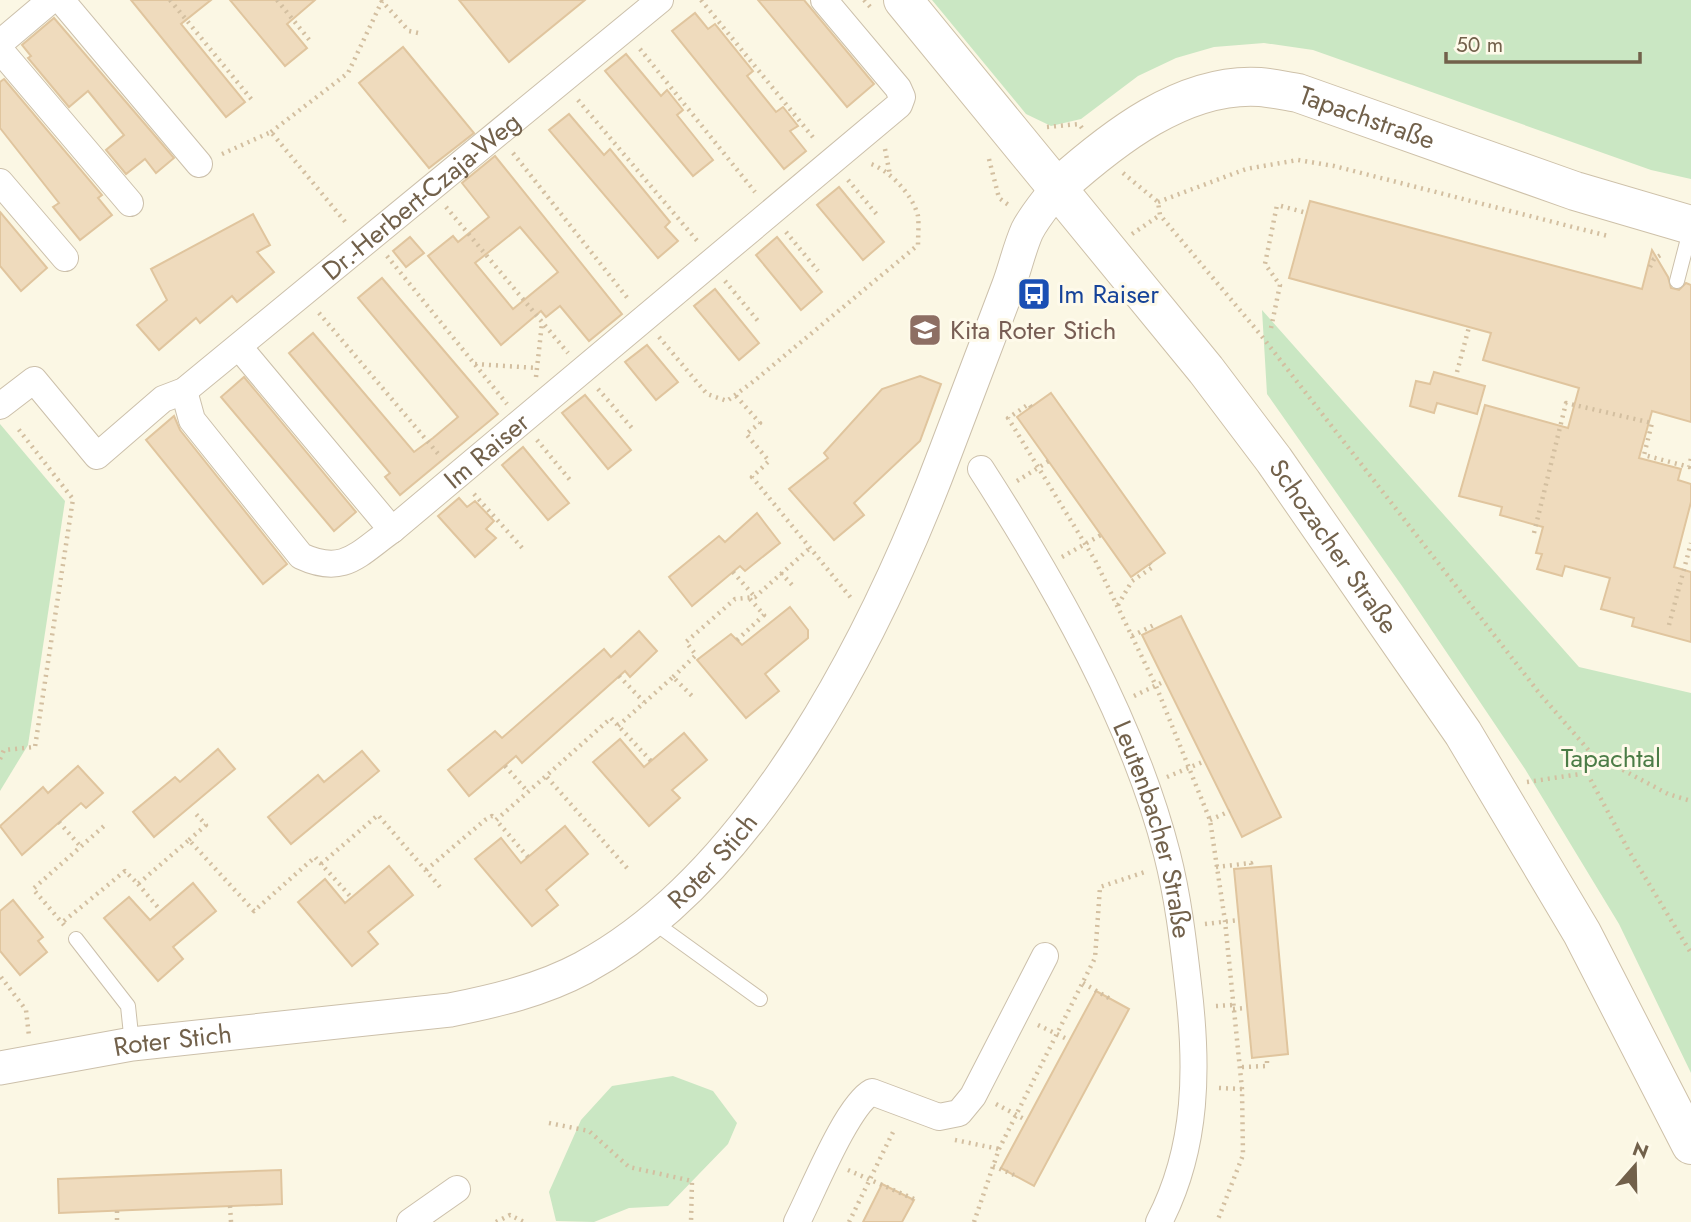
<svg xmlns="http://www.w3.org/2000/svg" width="1691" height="1222" font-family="Jost,sans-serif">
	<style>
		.green { fill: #cae7c3 }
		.building { fill: #efdbbd; stroke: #e0c59e; stroke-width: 2; fill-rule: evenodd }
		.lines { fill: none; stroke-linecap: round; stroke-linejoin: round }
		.service-casing { stroke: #ccc0ab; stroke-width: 16 }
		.minor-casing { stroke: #ccc0ab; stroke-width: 28 }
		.tertiary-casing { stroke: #ccc0ab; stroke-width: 35 }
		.secondary-casing { stroke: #cec1a9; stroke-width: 40 }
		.path { stroke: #d3bfa0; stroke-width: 4.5; stroke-dasharray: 2 5; stroke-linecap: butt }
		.service { stroke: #fff; stroke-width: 14 }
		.minor { stroke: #fff; stroke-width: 26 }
		.tertiary { stroke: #fff; stroke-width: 33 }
		.secondary { stroke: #fff; stroke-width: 38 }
		.labels { text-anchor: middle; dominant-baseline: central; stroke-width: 6; stroke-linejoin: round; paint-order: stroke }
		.street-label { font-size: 26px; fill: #72614b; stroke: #fefaea }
		.transit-label { font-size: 26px; fill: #164399; stroke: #fefaea; text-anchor: start }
		.education-label { font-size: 26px; fill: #785e54; stroke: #fefaea; text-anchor: start }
		.park-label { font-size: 26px; fill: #4b7c46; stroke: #fefaea }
	</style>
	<rect width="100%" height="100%" fill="#fbf7e4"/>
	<g class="green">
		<polygon points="932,0 1691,0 1691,179 1651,170 1313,50 1264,43 1214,47 1176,58 1138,76 1081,119 1051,126 1026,114"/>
		<polygon points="1262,310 1579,667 1691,693 1691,1073 1619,924 1525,769 1402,586 1267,394"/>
		<polygon points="0,424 65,501 28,745 0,791"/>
		<polygon points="673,1076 713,1091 737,1123 728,1144 668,1206 629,1208 594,1222 556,1221 549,1192 581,1120 612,1086"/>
	</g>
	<g class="building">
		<polygon points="131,0 211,0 181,24 245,102 226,117"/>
		<polygon points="230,0 315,0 287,24 307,48 285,66"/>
		<polygon points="459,0 585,0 509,62"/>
		<polygon points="758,0 804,0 874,84 847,107"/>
		<polygon points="695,13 708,29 715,24 753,71 747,76 776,112 783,107 798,126 790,131 806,151 784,169 672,31"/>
		<polygon points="54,18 174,158 156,173 145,159 126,174 106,150 124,135 88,91 69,107 28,58 31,56 22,45"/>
		<polygon points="403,47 474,133 429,168 359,83"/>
		<polygon points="626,54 661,96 667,90 683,110 677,115 713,160 693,176 605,71"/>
		<polygon points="4,79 102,195 98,198 112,215 80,240 53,207 59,203 0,128 0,82"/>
		<polygon points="569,114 604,155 610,149 670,222 665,227 678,241 658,258 549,130"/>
		<path d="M495 156 622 314 589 341 560 306 546 317 541 311 501 345 428 256 453 236 458 242 489 217 462 183ZM520 227 558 272 513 309 475 263Z"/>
		<polygon points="839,187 884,242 863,260 817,205"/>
		<polygon points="1310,201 1642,289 1652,250 1668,277 1671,288 1679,290 1686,283 1691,285 1691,422 1652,411 1639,458 1681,469 1678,480 1691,484 1691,502 1674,567 1691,572 1691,642 1632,626 1634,618 1601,609 1610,578 1565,566 1562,576 1537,569 1542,554 1536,553 1543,527 1500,515 1502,507 1459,496 1485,405 1568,428 1579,388 1483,360 1491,333 1289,278"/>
		<polygon points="0,212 47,268 21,291 0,266"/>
		<polygon points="253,214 270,245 257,252 274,272 237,302 232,296 200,323 196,318 159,350 137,325 167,300 151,269"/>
		<polygon points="410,237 424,253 406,267 393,251"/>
		<polygon points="777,237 822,292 801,310 756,255"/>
		<polygon points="382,278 498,414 400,495 385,477 390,473 289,353 313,333 414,452 433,438 458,417 358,298"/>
		<polygon points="715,289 759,343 739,360 694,306"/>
		<polygon points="647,345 678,382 656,400 625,362"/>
		<polygon points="1434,372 1485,386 1477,414 1437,403 1434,413 1410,406 1416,381 1430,384"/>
		<polygon points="920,376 941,384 920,441 854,503 864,515 834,540 789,489 828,458 824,453 882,389"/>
		<polygon points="244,377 356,512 334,531 221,397"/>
		<polygon points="1051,393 1165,553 1131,577 1017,417"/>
		<polygon points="585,395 631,450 608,469 562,413"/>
		<polygon points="174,416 180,430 287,564 263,584 146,440"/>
		<polygon points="523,447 569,503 548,520 502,465"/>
		<polygon points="459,498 467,507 475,501 494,521 486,529 496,538 475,557 438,516"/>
		<polygon points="757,513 780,543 745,571 740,566 692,606 669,577 719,536 725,542"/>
		<polygon points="790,607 808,630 808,638 765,674 779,691 746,718 697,660 731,634 742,645"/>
		<polygon points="1181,616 1281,817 1242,837 1142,635"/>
		<polygon points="639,631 657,651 630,677 625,671 522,763 516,756 469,796 448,770 495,731 502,738 604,649 611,657"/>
		<polygon points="684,733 707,760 672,790 680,798 649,826 593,762 620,739 644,767"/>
		<polygon points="218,749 235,769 154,837 133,812 175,777 180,782"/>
		<polygon points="362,751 379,771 291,844 268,817 318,775 324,782"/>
		<polygon points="78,766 103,793 86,808 81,803 22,855 0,826 43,787 48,793"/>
		<polygon points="565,826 588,854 546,890 558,905 532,926 475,859 501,838 521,863"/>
		<polygon points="389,866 413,895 368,932 378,944 352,966 298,902 325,879 345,903"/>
		<polygon points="1271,866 1288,1054 1252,1058 1234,869"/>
		<polygon points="193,883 216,911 173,947 183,959 158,981 104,918 129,897 150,920"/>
		<polygon points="13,900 43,937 38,941 47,952 20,975 0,951 0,911"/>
		<polygon points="1096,991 1129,1009 1034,1186 1001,1168"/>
		<polygon points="281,1170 282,1204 59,1213 58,1179"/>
		<polygon points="882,1184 914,1200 902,1222 863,1222"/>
	</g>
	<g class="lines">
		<defs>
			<g id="service">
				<polyline points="1677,281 1691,227"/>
				<polyline points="652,921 760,999"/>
				<polyline points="76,939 128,1006 132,1044"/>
			</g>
			<g id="minor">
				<polyline points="61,0 199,164"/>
				<polyline points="0,43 51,0"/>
				<polyline points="0,50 130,203"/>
				<polyline points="0,182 65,258"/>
				<polyline points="239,347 392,530"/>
				<path id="s1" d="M184 391 192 420 301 556C344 576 358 554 392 530L899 105 902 97 898 88 824 0"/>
				<path id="s2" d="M0 406 34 380 97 456 163 399 184 391 660 0"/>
				<path id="s3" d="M981 469C1055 584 1133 721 1167 854 1178 897 1183 940 1188 984 1198 1066 1198 1147 1159 1222"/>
				<polyline points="410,1222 457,1189"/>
				<path d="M797 1222C812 1193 847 1105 872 1092L939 1117 959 1113 973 1096 1045 956"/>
			</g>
			<g id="tertiary">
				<path id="s4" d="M0 1068 132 1044 450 1010C495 1001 542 990 583 968 757 874 878 631 945 453 966 398 987 342 1008 287 1015 269 1019 249 1027 231 1035 215 1048 201 1058 187"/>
			</g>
			<g id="secondary">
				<path id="s5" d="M903 0 1206 370 1274 460 1463 733 1582 933 1691 1145"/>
				<path id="s6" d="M1058 187C1112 139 1183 82 1260 87 1273 88 1285 91 1298 93L1575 191 1691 225"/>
			</g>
		</defs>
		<use href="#service" class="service-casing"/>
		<use href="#minor" class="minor-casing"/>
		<use href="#tertiary" class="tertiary-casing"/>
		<use href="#secondary" class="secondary-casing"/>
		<g class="path">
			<polyline points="170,0 252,100"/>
			<polyline points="277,0 311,42"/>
			<polyline points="381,0 409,31 418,33"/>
			<polyline points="701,0 816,141"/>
			<polyline points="864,0 873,10"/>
			<polyline points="640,49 755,192"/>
			<polyline points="578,100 699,243"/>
			<polyline points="1047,127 1079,124 1082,128"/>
			<polyline points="271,132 348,73 382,1"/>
			<polyline points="885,149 890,175"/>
			<polyline points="513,153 629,300"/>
			<polyline points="222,154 271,132 347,224"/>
			<polyline points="989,159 999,198 1010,206"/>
			<polyline points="1123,173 1158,202 1160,215 1260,334 1540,694 1591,753 1668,794 1691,801"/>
			<polyline points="848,180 879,217"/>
			<polyline points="1158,202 1246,169 1298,160 1334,166 1608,236"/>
			<polyline points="1281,206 1307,213"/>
			<polyline points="446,207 568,353"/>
			<polyline points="786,232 818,271"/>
			<polyline points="1132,234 1160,215"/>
			<polyline points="387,256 507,404"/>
			<polyline points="1650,267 1654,259 1664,253"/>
			<polyline points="725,281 758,321"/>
			<polyline points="319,313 440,456"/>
			<polyline points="1271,328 1280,285 1265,264 1277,205"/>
			<path d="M659 337 707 394 727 401 754 381 918 245C918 236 919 225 918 216 913 195 889 169 868 163"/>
			<polyline points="475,364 537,368"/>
			<polyline points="1457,372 1469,327"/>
			<polyline points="536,377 542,323"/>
			<polyline points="598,389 632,428"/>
			<polyline points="736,396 760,423 746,434 769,461 752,477 851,598"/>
			<polyline points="1031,407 1029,404 1008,418 1095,560 1156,686 1210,820 1225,921 1242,1089 1243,1155 1217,1222"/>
			<polyline points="537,440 570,480"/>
			<polyline points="1017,481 1049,461"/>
			<polyline points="474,494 525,551"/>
			<polyline points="1534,533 1566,403 1652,423 1644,455 1689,467 1691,458"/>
			<polyline points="1062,557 1101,535"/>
			<polyline points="733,572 755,597"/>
			<polyline points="781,573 793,586"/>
			<polyline points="1118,605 1132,581 1153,567 1150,564"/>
			<polyline points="1669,625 1691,543"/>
			<polyline points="1132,636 1154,625 1155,628"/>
			<polyline points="737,640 764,615 749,598"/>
			<polyline points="619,676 644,702"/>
			<polyline points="673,677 696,655 686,642 735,599 755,597 810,548"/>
			<polyline points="1134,696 1165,681"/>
			<polyline points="618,726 673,677 693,697"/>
			<polyline points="1591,753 1587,773 1629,851 1691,953"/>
			<polyline points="0,759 4,750 35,747 73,499 16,426"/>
			<polyline points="505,766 528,792"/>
			<polyline points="1167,777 1205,761"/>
			<polyline points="1527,782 1587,773"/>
			<polyline points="1210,820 1230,811"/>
			<polyline points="59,822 81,847"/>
			<polyline points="189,840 206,825 196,814"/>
			<polyline points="528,857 496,820 546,776"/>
			<polyline points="321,864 378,815 440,887"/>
			<polyline points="1216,867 1251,863 1252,868"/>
			<polyline points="627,868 546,776 611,718 651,761"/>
			<polyline points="426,870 485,820 492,816 496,820"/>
			<polyline points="138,884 161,911"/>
			<polyline points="64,921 125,871 138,884 189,840 254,911 315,857 350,896"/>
			<polyline points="1205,924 1239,920"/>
			<polyline points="64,925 33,889 104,826"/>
			<polyline points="1,977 26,1010 29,1036"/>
			<polyline points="1083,983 1112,1000"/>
			<polyline points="1216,1006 1233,1005"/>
			<polyline points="1233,1009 1247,1008"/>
			<polyline points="1038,1025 1069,1040"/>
			<polyline points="1242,1067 1267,1066 1267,1056"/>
			<polyline points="1219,1088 1242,1089"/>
			<polyline points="996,1104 1026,1120"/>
			<polyline points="549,1123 589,1131 629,1167 692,1181 691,1222"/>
			<polyline points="955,1140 999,1149"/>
			<polyline points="993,1166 1014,1175"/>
			<polyline points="848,1170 914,1199"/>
			<polyline points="230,1206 231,1222"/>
			<polyline points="117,1211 117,1222"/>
			<polyline points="496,1222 510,1215 524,1222"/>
			<polyline points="849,1222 895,1128"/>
			<polyline points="974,1222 999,1149 1095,958 1100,887 1145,872"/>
		</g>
		<use href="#service" class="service"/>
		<use href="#minor" class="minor"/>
		<use href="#tertiary" class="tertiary"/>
		<use href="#secondary" class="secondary"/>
	</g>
	<defs>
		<symbol id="bus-square" viewBox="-11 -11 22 22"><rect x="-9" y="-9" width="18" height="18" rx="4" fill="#1a4fb4" stroke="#fefaea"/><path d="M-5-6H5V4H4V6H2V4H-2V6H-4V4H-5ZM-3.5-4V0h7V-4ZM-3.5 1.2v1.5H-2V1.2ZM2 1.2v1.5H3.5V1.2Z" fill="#fff"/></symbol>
		<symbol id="school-square" viewBox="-11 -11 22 22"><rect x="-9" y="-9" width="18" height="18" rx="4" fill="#8d6e63" stroke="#fefaea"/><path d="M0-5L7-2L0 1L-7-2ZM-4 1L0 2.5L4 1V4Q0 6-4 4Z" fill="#fff"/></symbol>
	</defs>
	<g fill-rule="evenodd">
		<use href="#bus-square" x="1015" y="275" width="38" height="38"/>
		<use href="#school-square" x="906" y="311" width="38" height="38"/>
	</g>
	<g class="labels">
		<g class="street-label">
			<text stroke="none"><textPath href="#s6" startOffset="343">Tapachstraße</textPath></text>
			<text stroke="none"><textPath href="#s2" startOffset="558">Dr.-Herbert-Czaja-Weg</textPath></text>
			<text stroke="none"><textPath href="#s1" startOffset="430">Im Raiser</textPath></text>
			<text stroke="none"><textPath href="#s5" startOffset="696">Schozacher Straße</textPath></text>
			<text stroke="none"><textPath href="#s3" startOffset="402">Leutenbacher Straße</textPath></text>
			<text stroke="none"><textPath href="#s4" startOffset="763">Roter Stich</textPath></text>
			<text stroke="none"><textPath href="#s4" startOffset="175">Roter Stich</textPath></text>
		</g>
		<g class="transit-label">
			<text x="1058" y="294">Im Raiser</text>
		</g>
		<g class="education-label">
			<text x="950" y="330">Kita Roter Stich</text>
		</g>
		<g class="park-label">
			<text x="1611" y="758">Tapachtal</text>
		</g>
	</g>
	<g transform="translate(1635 1166) rotate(20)" stroke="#fefaea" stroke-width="5" paint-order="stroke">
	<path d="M0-5L12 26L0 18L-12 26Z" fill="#72614b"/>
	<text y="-10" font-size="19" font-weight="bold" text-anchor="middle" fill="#72614b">N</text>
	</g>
	<path d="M1446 52v10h194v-10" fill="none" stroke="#72614b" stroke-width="3.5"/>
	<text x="1456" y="52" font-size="21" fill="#72614b" stroke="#fefaea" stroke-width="5" paint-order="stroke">50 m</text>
</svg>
